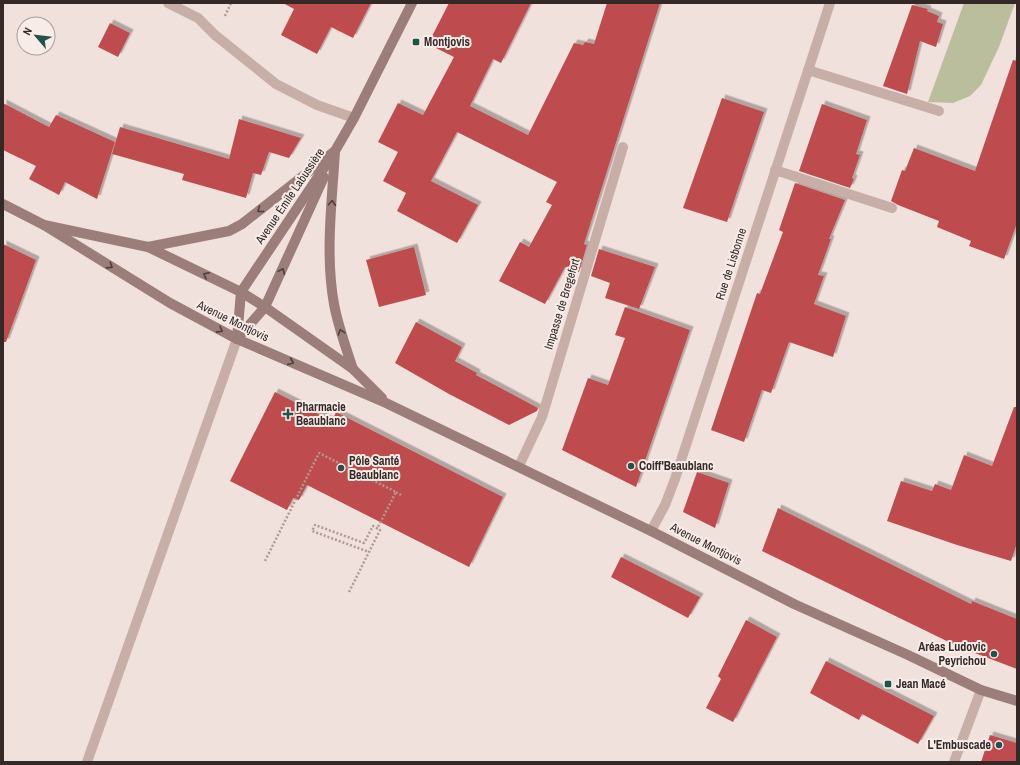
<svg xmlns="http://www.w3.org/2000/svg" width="1020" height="765" font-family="'Archivo Narrow',sans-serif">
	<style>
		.green { fill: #bbbe9d }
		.building { fill: #be4c4e; filter: url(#shadow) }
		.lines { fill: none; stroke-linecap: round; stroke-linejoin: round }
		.path { stroke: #b39893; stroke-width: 2.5; stroke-dasharray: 2 2; stroke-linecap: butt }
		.lane { stroke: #c7afa8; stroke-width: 10 }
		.street { stroke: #c7afa8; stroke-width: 10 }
		.secondary { stroke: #9b7d7a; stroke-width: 10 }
		.oneway { stroke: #4e3e3c }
		.poi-dot { fill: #20534a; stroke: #f8ece8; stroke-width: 1.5 }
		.labels { text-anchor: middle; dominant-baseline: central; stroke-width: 4; stroke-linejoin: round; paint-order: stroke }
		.poi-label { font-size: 12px; font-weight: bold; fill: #352928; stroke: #f8ece8; text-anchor: start }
		.street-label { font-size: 12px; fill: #352928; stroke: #f8ece8 }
	</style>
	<defs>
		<filter id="shadow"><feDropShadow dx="3.5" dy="-3.5" stdDeviation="0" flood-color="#0004"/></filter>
	</defs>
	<rect width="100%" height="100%" fill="#f0e1dc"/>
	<polygon class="green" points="964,3 1015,3 999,47 981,85 970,96 953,103 928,102"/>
	<g class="building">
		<polygon points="283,3 371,3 353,38 331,27 317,54 281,35 294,9"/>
		<polygon points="449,3 531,3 501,63 493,59 470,106 528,135 574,43 583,45 585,42 594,44 607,3 660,3 584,244 587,245 579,272 565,267 545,304 499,281 520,242 529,247 552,205 546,202 557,182 457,132 431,181 478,205 457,243 397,211 406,193 383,181 398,152 378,142 398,103 423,115 454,57 428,44"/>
		<polygon points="912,5 928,9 927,11 939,16 937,22 943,24 936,47 920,41 907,94 883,86"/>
		<polygon points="110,23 130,33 118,57 98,47"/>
		<polygon points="1013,60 1017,61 1017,223 1004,259 969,246 971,241 937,227 939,221 898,205 891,201 902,170 905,171 914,148 975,171"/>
		<polygon points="722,98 764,112 727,222 683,208"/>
		<polygon points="3,103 49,127 56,115 115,142 97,199 65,182 59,195 29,179 36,166 3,150"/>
		<polygon points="822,104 867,120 856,154 860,155 852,178 854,179 850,188 799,171"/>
		<polygon points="239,119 301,138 289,158 269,152 261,175 253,173 246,198 182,180 184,174 112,154 120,127 229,159"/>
		<polygon points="795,183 845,200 829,239 831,239 818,275 824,276 814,304 846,316 833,357 789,342 771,393 762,390 744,442 711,430 757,293 760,294 783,232 779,230"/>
		<polygon points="3,244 36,260 6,342 3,342"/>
		<polygon points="414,247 426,295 379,307 366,260"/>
		<polygon points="599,249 655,267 639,309 605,298 610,283 591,276"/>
		<polygon points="625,307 690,330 636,487 562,450 588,378 608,385 625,338 615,335"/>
		<polygon points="416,322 462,347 455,361 477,373 476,375 538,408 537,411 509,425 449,394 395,363"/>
		<polygon points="275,392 332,421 336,412 503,497 469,567 307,485 299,500 293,498 287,510 230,481"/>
		<polygon points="1014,407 1017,407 1017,543 1011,561 957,545 887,521 901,481 932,491 935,484 951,490 964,455 992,466"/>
		<polygon points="697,472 729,483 715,528 683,512"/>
		<polygon points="778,508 971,604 972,601 1017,619 1017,669 959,647 762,551"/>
		<polygon points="621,557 700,597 688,618 611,577"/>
		<polygon points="746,620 777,637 733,722 706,708 721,679 718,676"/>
		<polygon points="826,661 934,716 918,744 862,714 859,720 810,693"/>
		<polygon points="990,735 1017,743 1017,762 981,762"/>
	</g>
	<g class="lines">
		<g class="path">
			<polyline points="225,16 231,3"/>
			<polyline points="396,492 401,495"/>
			<polyline points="265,561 319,453 396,492 377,529"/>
			<polyline points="349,592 380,530 373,526 364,543 315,525 312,531 369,552"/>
		</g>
		<g class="lane">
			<polyline points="168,3 198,18 215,35 276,84 317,105 354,118"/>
			<polyline points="808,70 939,111"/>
			<polyline points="775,170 892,208"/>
			<polyline points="87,762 237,339"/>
		</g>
		<g class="street">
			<polyline points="519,466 542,417 623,147"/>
			<polyline points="651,531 665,505 675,479 830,3"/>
			<polyline points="954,762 981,690"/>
		</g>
		<g class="secondary">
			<path d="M335 151C332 202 325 254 334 304 338 326 346 348 353 369"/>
			<polyline points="3,204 44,225 148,247 229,231 242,224 335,151 354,118 412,3"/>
			<polyline points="44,225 170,303 237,339 386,403 651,531 794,604 908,655 981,690 1017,701"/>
			<polyline points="148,247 241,292 265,307 353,369 382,398"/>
			<polyline points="237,339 241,292 330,159"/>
			<polyline points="237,339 265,307 324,177"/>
		</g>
	</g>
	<defs><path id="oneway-chevron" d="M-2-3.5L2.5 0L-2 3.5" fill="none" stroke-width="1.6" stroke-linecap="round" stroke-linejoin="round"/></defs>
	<g class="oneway">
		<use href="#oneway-chevron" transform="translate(332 203) rotate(-86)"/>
		<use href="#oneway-chevron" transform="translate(260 210) rotate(142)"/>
		<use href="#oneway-chevron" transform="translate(110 266) rotate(32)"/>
		<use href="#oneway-chevron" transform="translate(282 271) rotate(-66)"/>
		<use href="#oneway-chevron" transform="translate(206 275) rotate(-154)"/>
		<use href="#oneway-chevron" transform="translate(220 330) rotate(29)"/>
		<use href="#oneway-chevron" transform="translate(341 332) rotate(-108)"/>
		<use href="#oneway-chevron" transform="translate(291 362) rotate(23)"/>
	</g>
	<g class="poi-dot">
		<rect x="412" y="38" width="8" height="8" rx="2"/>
		<path d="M286 408h4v4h4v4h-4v4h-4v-4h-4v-4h4z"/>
		<circle cx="631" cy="466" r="4"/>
		<circle cx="341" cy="468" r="4"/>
		<circle cx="994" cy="654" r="4"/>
		<rect x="884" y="680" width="8" height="8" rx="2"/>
		<circle cx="999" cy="745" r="4"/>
	</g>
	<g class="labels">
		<g class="poi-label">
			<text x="424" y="42">Montjovis</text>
			<text x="296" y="407">Pharmacie<tspan x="296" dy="14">Beaublanc</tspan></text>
			<text x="349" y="461">Pôle Santé<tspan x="349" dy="14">Beaublanc</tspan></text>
			<text x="639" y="466">Coiff'Beaublanc</text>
			<text x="986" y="647" text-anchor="end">Aréas Ludovic<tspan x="986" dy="14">Peyrichou</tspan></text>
			<text x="896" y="684">Jean Macé</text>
			<text x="991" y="745" text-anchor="end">L'Embuscade</text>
		</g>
		<g class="street-label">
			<text transform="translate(290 196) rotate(-56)">Avenue Émile Labussière</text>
			<text transform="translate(731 264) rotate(-72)">Rue de Lisbonne</text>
			<text transform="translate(562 304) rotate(-73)">Impasse de Bregefort</text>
			<text transform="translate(233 321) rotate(26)">Avenue Montjovis</text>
			<text transform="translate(706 544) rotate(27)">Avenue Montjovis</text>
		</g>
	</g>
	<rect width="1020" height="765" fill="none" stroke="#352928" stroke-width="8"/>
	<g transform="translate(36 36) rotate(298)"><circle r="19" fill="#f8ece8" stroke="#aa9e9b"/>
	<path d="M0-3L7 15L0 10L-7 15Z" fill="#20534a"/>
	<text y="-6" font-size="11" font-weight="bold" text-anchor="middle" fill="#352928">N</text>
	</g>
</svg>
